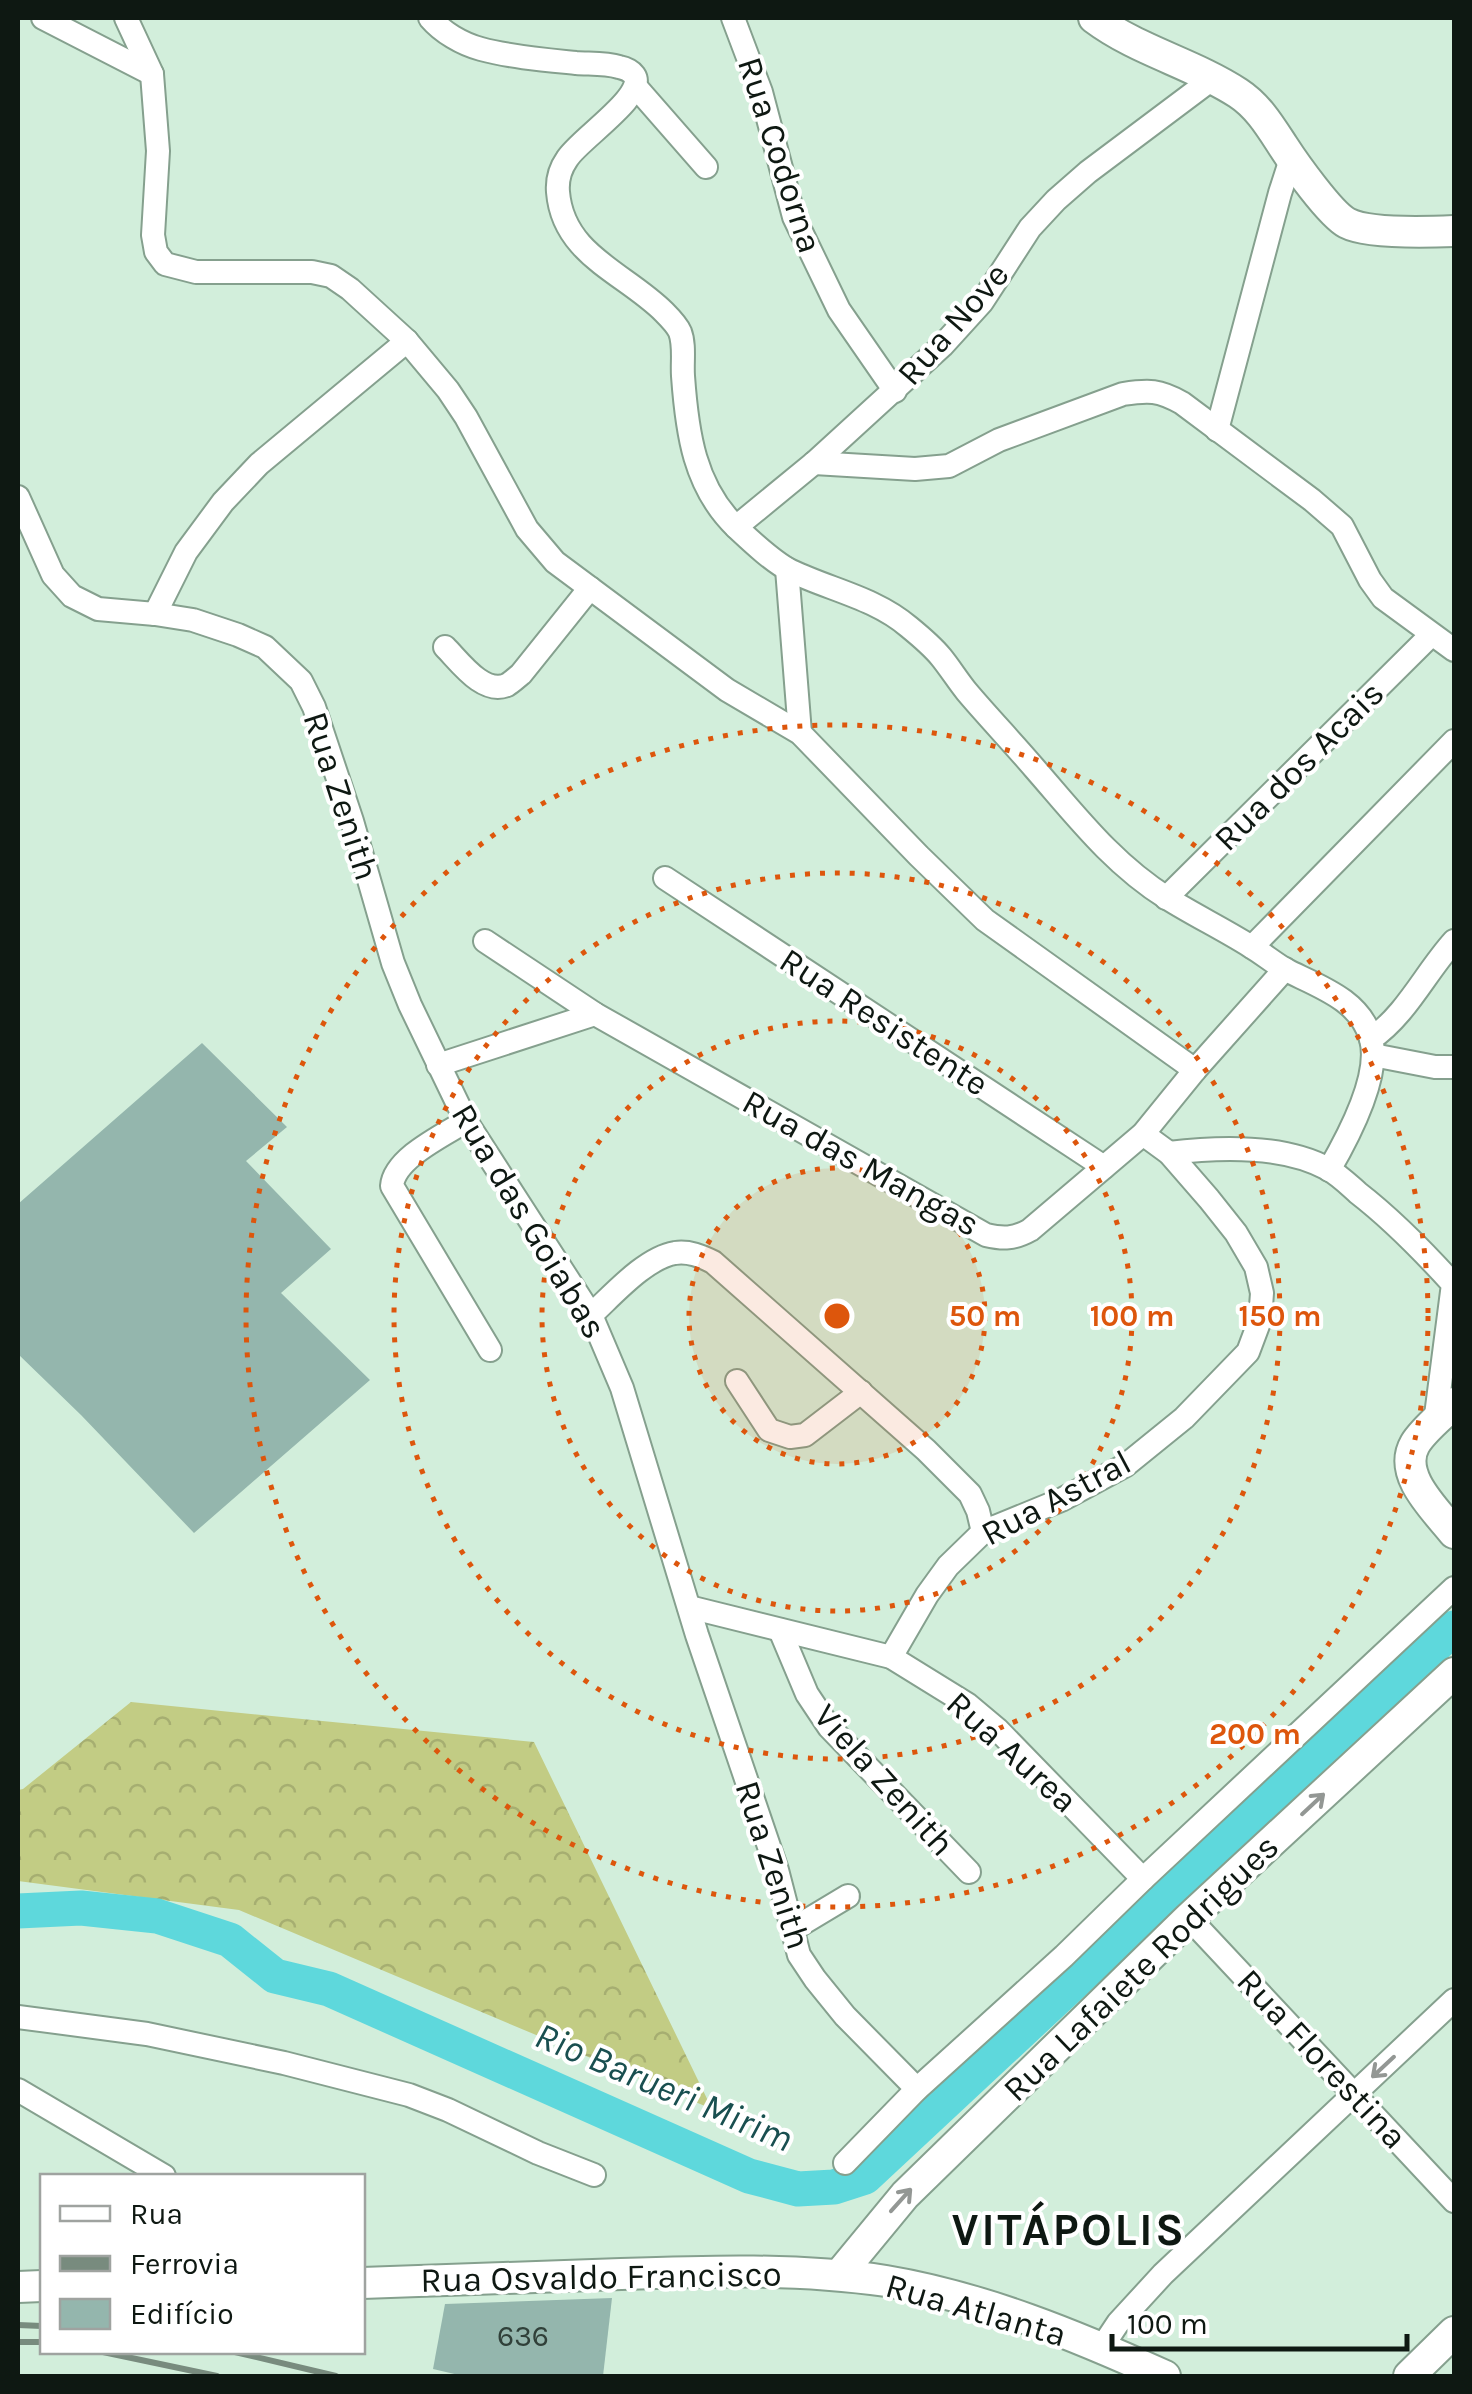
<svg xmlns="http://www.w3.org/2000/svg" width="1472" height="2394" font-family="Karla,sans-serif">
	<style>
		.forest { fill: url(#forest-crowns) }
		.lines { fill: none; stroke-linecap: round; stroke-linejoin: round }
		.river { stroke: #5ed8dc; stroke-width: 35 }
		.building { fill: #94b6ad }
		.street-casing { stroke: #85a08e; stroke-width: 26 }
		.secondary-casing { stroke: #85a08e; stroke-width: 34 }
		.street { stroke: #fff; stroke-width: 22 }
		.secondary { stroke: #fff; stroke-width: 30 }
		.rail { stroke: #788b7e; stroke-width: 6 }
		.oneway { stroke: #939794 }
		.ring { fill: none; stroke: #dd560c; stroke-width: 5; stroke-dasharray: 5 10 }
		.labels { text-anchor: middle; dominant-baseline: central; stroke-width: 8; stroke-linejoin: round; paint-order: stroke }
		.number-label { font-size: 30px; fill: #304039 }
		.street-label { font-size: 35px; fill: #0e1812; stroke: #fff }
		.water-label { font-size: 38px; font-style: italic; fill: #194f50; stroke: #fff }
		.district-label { font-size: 45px; font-weight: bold; letter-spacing: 2.5px; fill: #0e1812; stroke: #fff }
		.centre { fill: #dd560c; stroke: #fff; stroke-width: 5 }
		.ring-label { font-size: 30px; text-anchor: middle; font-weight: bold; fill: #dd560c; stroke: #fff; stroke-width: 8; stroke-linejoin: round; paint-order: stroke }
	</style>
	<defs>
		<pattern id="forest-crowns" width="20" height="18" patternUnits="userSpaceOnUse" patternTransform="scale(2.5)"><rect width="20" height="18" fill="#c2cc84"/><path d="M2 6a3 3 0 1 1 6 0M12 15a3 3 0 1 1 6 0" fill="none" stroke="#a6ae71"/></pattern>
	</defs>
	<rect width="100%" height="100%" fill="#d2eedb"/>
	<polygon class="forest" points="131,1702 534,1742 712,2109 239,1910 18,1881 18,1790 23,1789"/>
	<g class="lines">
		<polyline class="river" points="18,1911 81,1908 157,1916 230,1940 275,1976 329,1989 749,2176 798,2189 834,2187 865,2177 1454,1628"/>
	</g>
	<g class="building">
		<polygon points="202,1043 287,1127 246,1161 331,1249 281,1293 370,1380 194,1533 81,1415 18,1354 18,1204"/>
		<polygon points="612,2298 603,2376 463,2376 433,2369 445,2304"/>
	</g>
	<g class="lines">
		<defs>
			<g id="street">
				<polyline points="43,18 152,74"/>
				<polyline points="126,18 152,74 158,151 153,235 156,252 165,264 196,272 312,272 331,276 350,289 407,341 448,390 466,417 527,529 555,562 727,690 800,733 919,856 985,920 1195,1070"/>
				<path d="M430 18C442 32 462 44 481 49 510 57 546 60 576 63 590 64 606 63 619 67 624 68 631 71 634 75 648 95 578 140 567 159 560 169 557 180 558 192 563 255 625 273 664 312 669 317 677 325 680 332 685 345 682 362 683 376 687 432 694 487 737 528 752 542 773 562 791 571 831 590 875 598 909 627 920 636 932 646 941 657 950 668 958 681 967 692 989 718 1014 744 1036 770 1077 817 1113 864 1167 898 1194 915 1223 929 1250 946 1262 953 1274 963 1286 970 1318 986 1361 1000 1371 1039 1381 1076 1347 1139 1329 1170"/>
				<polyline points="733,18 761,92 794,217 839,310 895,391"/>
				<polyline points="636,87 706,167"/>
				<polyline points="1217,430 1280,193 1291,159"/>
				<path d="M814 463 915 469 949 466 999 440 1123 394C1149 390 1159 390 1182 403L1312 500 1342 526 1370 580 1383 598 1454 650"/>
				<polyline points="18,497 53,575 72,596 98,609 155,614 193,620 238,635 265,647 301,681 314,707 352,821 393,963 410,1005 466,1121 591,1315 622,1388 697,1635 777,1870 799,1955 815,1979 845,2016 917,2089"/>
				<polyline points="736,527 814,463 942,346 982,302 1030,228 1056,200 1088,172 1212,79"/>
				<polyline points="787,569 800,733"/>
				<polyline points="155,614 186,552 223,502 259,464 407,341"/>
				<path d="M445 647C460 662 483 695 507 685 512 682 516 678 521 674L590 588"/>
				<polyline points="665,878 1104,1167"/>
				<polyline points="1166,898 1431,635"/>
				<path d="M485 941 595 1014 986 1235C1003 1239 1014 1239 1030 1230L1143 1134 1195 1070 1285 969"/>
				<polyline points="1252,947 1454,741"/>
				<path d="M1371 1039C1407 1014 1425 973 1454 941"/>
				<polyline points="1373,1055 1435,1067 1454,1067"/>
				<polyline points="438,1065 595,1014"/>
				<path d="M466 1121C444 1135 394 1158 392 1186L490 1350"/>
				<path d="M1169 1153C1218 1147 1283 1144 1328 1169 1339 1175 1349 1185 1358 1193 1393 1220 1423 1251 1453 1284L1435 1423"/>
				<path d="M591 1315C613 1295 645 1258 675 1253 689 1251 701 1256 713 1262L926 1450 970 1494 978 1511 983 1532"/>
				<polyline points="737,1381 769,1430 790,1437 805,1435 861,1392"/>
				<polyline points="689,1607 891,1657 967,1704 998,1730 1143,1879"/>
				<polyline points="780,1630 807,1694 829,1727 969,1872"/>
				<polyline points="891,1657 927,1595 948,1566 983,1532 1061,1500 1126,1465 1184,1418 1248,1352 1260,1320 1262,1293 1256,1267 1236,1233 1209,1199 1169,1153 1143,1134"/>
				<polyline points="1189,1918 1454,2201"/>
				<polyline points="793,1929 848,1896"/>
				<polyline points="18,2017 147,2034 284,2063 409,2095 448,2110 538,2153 594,2175"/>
				<polyline points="18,2090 164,2176"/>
				<polyline points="845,2163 917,2089 1064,1956 1143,1879 1454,1588"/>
				<polyline points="1102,2347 1118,2323 1163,2274 1454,2000"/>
			</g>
			<g id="secondary">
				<path d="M1094 18C1138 51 1192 63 1238 93 1258 106 1270 126 1283 146 1294 163 1330 214 1347 223 1368 234 1430 232 1454 231"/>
				<path d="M1454 1403C1443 1415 1424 1429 1415 1444 1397 1475 1436 1510 1454 1533"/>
				<polyline points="839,2275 905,2195 1189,1918 1454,1673"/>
				<path d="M362 2283C449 2280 535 2277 621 2274 709 2271 798 2268 886 2281 982 2297 1077 2336 1165 2376"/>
				<polyline points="18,2287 42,2286"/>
				<polyline points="1409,2376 1454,2332"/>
			</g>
		</defs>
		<use href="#street" class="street-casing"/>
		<use href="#secondary" class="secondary-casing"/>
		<use href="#street" class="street"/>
		<use href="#secondary" class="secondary"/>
		<g class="rail">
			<polyline points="18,2325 42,2326"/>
			<polyline points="18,2342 42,2342"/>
			<polyline points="103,2352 217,2376"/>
			<polyline points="235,2352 336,2376"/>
		</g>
	</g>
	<defs><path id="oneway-shaft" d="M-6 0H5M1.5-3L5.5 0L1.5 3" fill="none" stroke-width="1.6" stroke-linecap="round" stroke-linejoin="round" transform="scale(2.5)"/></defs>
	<g class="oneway">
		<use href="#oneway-shaft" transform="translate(1313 1804) rotate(-43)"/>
		<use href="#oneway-shaft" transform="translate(1383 2067) rotate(137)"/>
		<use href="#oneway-shaft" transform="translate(901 2200) rotate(-48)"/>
	</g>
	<circle cx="837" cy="1316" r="148" fill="#dd560c" fill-opacity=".12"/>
	<g class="ring">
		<circle cx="837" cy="1316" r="148"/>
		<circle cx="837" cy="1316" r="295"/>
		<circle cx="837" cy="1316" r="443"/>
		<circle cx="837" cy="1316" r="591"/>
	</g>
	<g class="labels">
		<g class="number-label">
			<text x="523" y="2336">636</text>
		</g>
		<g class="street-label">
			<text transform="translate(780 155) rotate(72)">Rua Codorna</text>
			<text transform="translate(953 324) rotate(-49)">Rua Nove</text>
			<text transform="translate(1299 766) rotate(-45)">Rua dos Acais</text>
			<text transform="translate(341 796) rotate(72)">Rua Zenith</text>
			<text transform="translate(884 1022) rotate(33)">Rua Resistente</text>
			<text transform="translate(861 1163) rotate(29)">Rua das Mangas</text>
			<text transform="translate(529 1221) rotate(59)">Rua das Goiabas</text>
			<text transform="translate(1056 1498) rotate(-28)">Rua Astral</text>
			<text transform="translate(1012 1752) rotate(42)">Rua Aurea</text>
			<text transform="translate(884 1780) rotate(48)">Viela Zenith</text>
			<text transform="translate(773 1865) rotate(72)">Rua Zenith</text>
			<text transform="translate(1141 1968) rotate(-44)">Rua Lafaiete Rodrigues</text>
			<text transform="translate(1322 2059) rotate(47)">Rua Florestina</text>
			<text transform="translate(601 2277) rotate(-1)">Rua Osvaldo Francisco</text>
			<text transform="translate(976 2310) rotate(16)">Rua Atlanta</text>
		</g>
		<g class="water-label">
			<text transform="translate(664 2087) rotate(23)">Rio Barueri Mirim</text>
		</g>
		<g class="district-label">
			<text x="1069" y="2230">VITÁPOLIS</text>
		</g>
	</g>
	<circle cx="837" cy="1316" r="15" class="centre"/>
	<g class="ring-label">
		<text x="985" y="1326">50 m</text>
		<text x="1132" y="1326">100 m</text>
		<text x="1280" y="1326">150 m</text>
		<text x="1255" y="1744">200 m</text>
	</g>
	<rect width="1472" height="2394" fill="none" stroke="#0e1812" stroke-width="40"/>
	<rect x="40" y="2174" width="325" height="180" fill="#ffffff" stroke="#9fa3a0" stroke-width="2.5"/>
	<rect x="60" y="2206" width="50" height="15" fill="#ffffff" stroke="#9fa3a0" stroke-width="2.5"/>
	<text x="130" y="2224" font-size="30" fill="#0e1812">Rua</text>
	<rect x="60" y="2256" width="50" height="15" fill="#788b7e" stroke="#9fa3a0" stroke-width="2.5"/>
	<text x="130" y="2274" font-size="30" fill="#0e1812">Ferrovia</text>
	<rect x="60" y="2299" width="50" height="30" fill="#94b6ad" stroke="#9fa3a0" stroke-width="2.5"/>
	<text x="130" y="2324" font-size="30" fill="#0e1812">Edifício</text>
	<path d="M1112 2334v15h295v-15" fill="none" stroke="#0e1812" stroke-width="5"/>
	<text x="1127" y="2334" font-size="30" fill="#0e1812" stroke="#ffffff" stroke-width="8" paint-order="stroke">100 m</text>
</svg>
